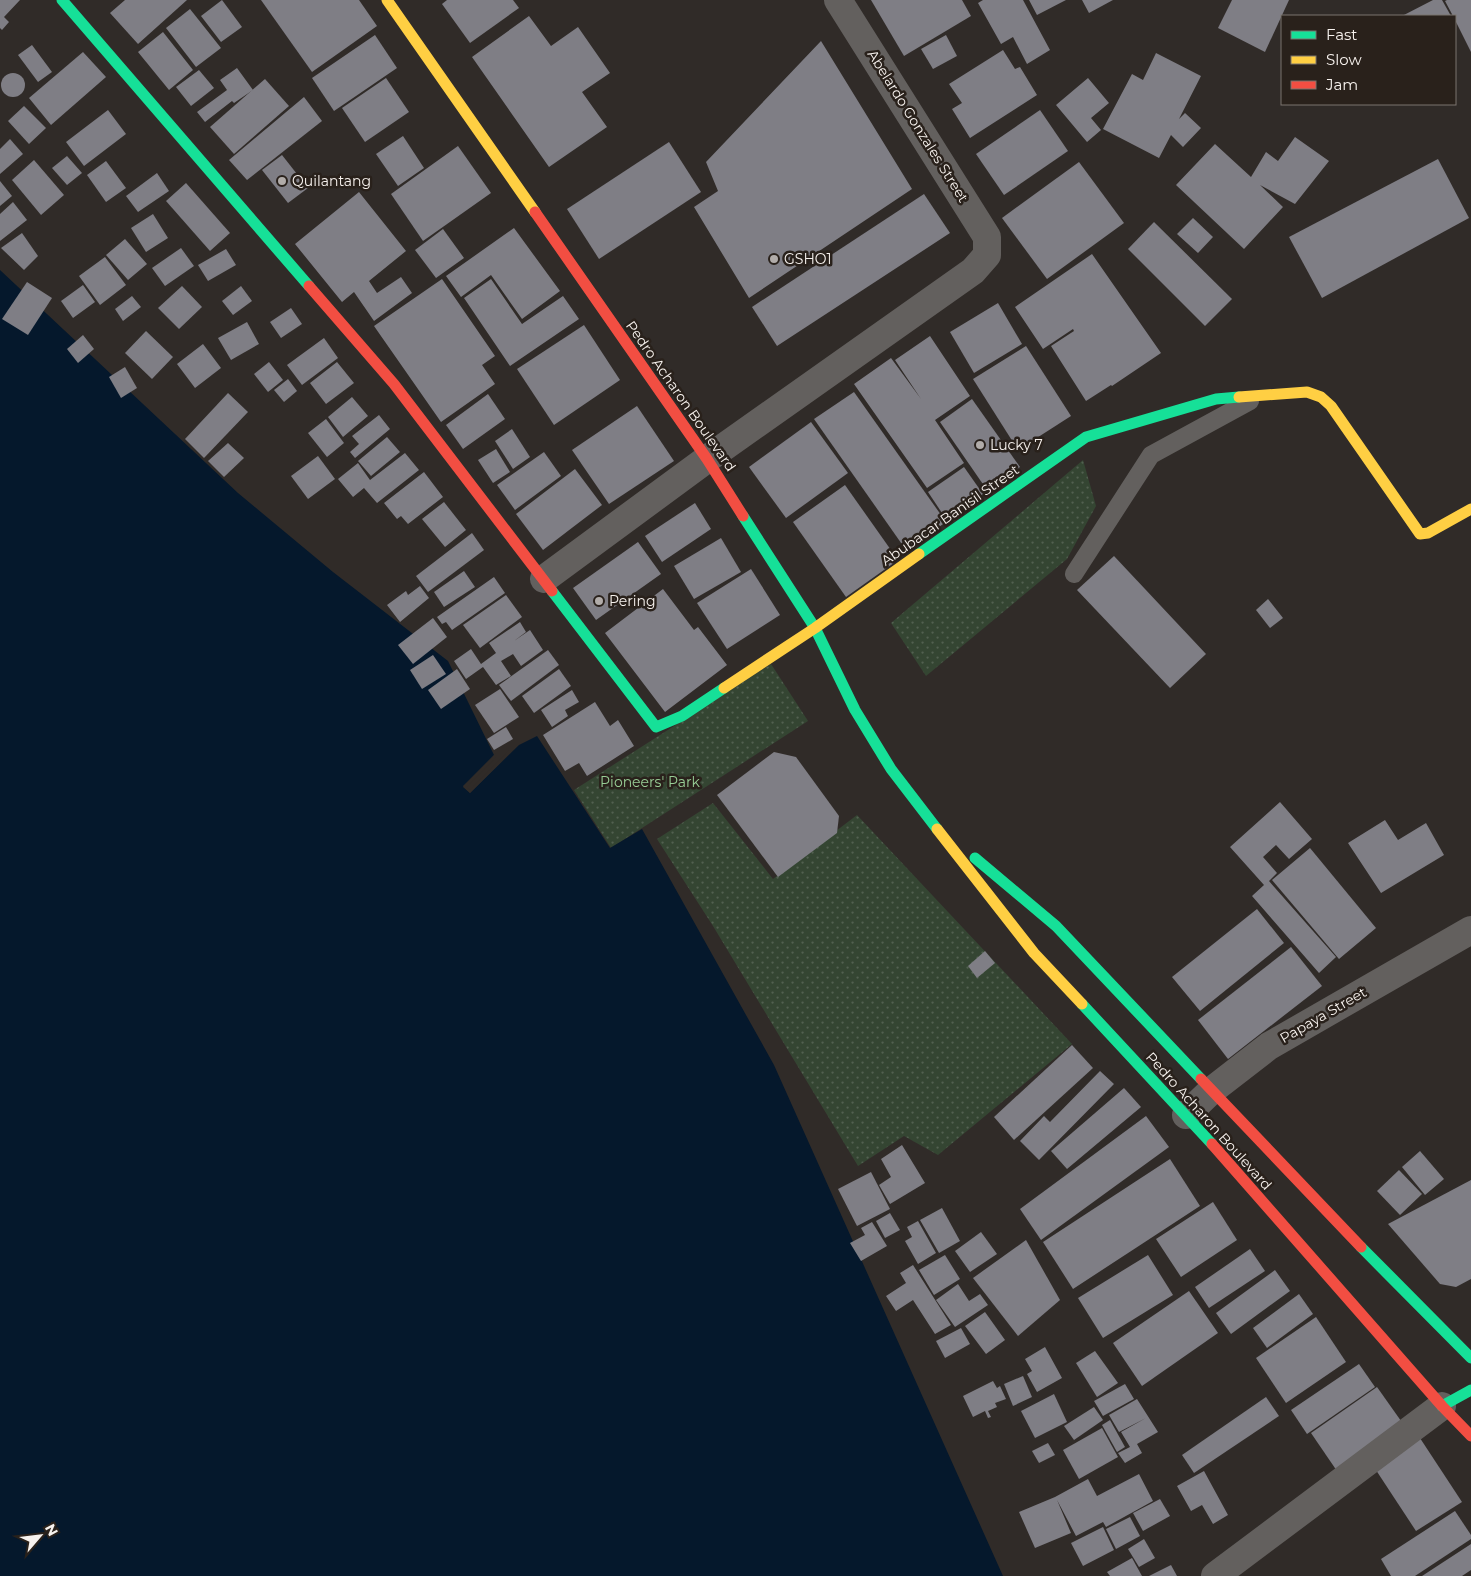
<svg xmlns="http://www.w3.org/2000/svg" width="1471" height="1576" font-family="Montserrat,sans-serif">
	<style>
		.grass { fill: url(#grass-dots) }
		.water { fill: #05182c }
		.pier { fill: #302b28 }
		.building { fill: #7f7e85 }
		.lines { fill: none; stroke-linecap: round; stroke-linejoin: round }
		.lane { stroke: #63605e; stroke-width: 18 }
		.street { stroke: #63605e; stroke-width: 28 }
		.fast { stroke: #16e098; stroke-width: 11 }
		.slow { stroke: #ffcf43; stroke-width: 11 }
		.jam { stroke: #f24e42; stroke-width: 11 }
		.poi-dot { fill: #b1aca9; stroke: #29211b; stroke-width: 2 }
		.labels { text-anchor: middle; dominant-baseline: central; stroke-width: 5; stroke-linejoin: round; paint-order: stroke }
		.street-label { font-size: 14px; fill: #f7f2ee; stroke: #29211b }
		.poi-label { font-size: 14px; fill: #f7f2ee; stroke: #29211b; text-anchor: start }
		.park-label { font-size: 14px; fill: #98ce96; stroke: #29211b }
	</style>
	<defs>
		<pattern id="grass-dots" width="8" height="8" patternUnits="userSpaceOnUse" patternTransform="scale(1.25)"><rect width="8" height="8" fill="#344532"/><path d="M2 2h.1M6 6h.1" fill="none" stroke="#526050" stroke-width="1.8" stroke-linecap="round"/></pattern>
	</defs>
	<rect width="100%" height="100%" fill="#302b28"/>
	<g class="grass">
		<polygon points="1083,460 1096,506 1067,559 926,676 891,623"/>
		<polygon points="771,664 808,721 611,848 574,790"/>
		<polygon points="713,803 773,879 857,815 1072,1044 938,1155 904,1136 858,1166 713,926 657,839"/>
	</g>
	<polygon class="water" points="0,270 238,493 333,572 448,661 494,755 463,786 470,793 519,745 537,736 610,848 642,829 774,1065 1003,1576 0,1576"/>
	<polygon class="pier" points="509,750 511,752 470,793 463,787 496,753 496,757 467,787 470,790"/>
	<g class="building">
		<polygon points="0,0 20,0 4,17 9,22 2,30 0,28"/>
		<polygon points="125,0 187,0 138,44 110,13"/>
		<polygon points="222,0 242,27 221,42 201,16"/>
		<polygon points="261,0 359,0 377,26 312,72"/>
		<polygon points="447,0 513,0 519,8 470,43 442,4"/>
		<polygon points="871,0 962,0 971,16 904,56"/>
		<polygon points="983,0 1023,0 1050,50 1027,64 1013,37 1001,44 978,3"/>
		<polygon points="1029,0 1066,0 1037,15"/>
		<polygon points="1082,0 1113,0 1089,13"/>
		<polygon points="1232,0 1289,0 1265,52 1218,28"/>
		<polygon points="1433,0 1442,0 1451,16 1402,16"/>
		<polygon points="1447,0 1471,0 1471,52 1455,20 1455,16 1453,16 1445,1"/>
		<polygon points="190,9 221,48 196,67 166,28"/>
		<polygon points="529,16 551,46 578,27 610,73 582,92 607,127 549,167 472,57"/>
		<polygon points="163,32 193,70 169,90 138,52"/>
		<polygon points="375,35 397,68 334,111 312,78"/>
		<polygon points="946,35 957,56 933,69 921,49"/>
		<polygon points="821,41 912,189 749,298 694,207 718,191 706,162"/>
		<polygon points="32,45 52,72 38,82 18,55"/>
		<polygon points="1003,50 1015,69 1020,67 1037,95 970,138 952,109 962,103 949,84"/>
		<polygon points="83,52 106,77 51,125 29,98"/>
		<polygon points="1156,53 1201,76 1179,119 1185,113 1201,128 1183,147 1171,135 1159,158 1103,129 1132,74 1143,80"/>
		<polygon points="237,68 253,90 234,103 232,101 205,122 197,112 227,90 220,80"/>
		<polygon points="199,70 214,88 191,106 176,87"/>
		<circle cx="13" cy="85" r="12"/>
		<polygon points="386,78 409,112 365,142 342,108"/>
		<polygon points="1088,78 1109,103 1091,118 1101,130 1087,142 1056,105"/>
		<polygon points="265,79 289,106 234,154 210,127"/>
		<polygon points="304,97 322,121 247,180 229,160"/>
		<polygon points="24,106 46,128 29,144 8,121"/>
		<polygon points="108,110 126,134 84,166 66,142"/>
		<polygon points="1040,110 1068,151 1004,195 976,154"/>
		<polygon points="403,136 424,168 398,186 376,154"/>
		<polygon points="1295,137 1329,161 1295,204 1260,185 1283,207 1244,249 1176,185 1215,144 1251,177 1266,152 1278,161"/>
		<polygon points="10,139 23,154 0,174 0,149"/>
		<polygon points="669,142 701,192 599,259 567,209"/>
		<polygon points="458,146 491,193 423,241 391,194"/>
		<polygon points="282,155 308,188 288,203 262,170"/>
		<polygon points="67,156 82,173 67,185 52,168"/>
		<polygon points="1438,159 1469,218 1322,298 1289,237"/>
		<polygon points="34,160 64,195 41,215 12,180"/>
		<polygon points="106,161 126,188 106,202 87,175"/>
		<polygon points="1079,162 1124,223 1047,279 1002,218"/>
		<polygon points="157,173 169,191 138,212 126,196"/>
		<polygon points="0,181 12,196 0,206"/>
		<polygon points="186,183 230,233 210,251 166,201"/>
		<polygon points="359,192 406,251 369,281 377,293 401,277 412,293 374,321 354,292 342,302 295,244"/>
		<polygon points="924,194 950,233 777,346 752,307"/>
		<polygon points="13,202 27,220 0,241 0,214"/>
		<polygon points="153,214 168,238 146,252 131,228"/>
		<polygon points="1193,218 1213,237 1198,253 1177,234"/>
		<polygon points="1154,222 1232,299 1205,326 1128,249"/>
		<polygon points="514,228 560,291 522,319 491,275 461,297 446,276"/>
		<polygon points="443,229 464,258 436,278 415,250"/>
		<polygon points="22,233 38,256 24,270 1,248"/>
		<polygon points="125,239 147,264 128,280 106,255"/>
		<polygon points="181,248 194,266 165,286 152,268"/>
		<polygon points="226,249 236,265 208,281 198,265"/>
		<polygon points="1092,254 1161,353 1112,386 1111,385 1086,401 1051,346 1074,331 1073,329 1043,349 1015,307"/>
		<polygon points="105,257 126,285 100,305 79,276"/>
		<polygon points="442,279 495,356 482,365 495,384 441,422 374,326"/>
		<polygon points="491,279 522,324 563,296 579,319 510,366 464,298"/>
		<polygon points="27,282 52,298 28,335 2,319"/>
		<polygon points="83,285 95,302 73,318 61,301"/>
		<polygon points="182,286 202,307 179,329 158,308"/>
		<polygon points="241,286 252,301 233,315 222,301"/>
		<polygon points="132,296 141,307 123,321 115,309"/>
		<polygon points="998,303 1022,344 974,373 950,332"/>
		<polygon points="291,308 302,324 281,338 270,322"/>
		<polygon points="247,322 259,344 231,360 218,338"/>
		<polygon points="584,325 620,380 554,425 517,369"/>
		<polygon points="146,331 173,357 152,379 125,353"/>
		<polygon points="83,335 94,349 78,363 67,349"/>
		<polygon points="930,336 970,396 935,420 964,463 927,488 854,384 891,358 921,399 895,360"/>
		<polygon points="324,338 338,358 302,385 287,365"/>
		<polygon points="203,344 221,368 195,388 177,364"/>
		<polygon points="1026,346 1071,416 1018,450 973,379"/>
		<polygon points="269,362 283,380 268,392 254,374"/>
		<polygon points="337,362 354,383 326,404 310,383"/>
		<polygon points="125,367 137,388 121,398 109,377"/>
		<polygon points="288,379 297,391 284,402 274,390"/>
		<polygon points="854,392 946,522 906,550 814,419"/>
		<polygon points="228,393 248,412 204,458 185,439"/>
		<polygon points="488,394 505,419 463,449 446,425"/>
		<polygon points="352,397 368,416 343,437 328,417"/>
		<polygon points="972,399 1020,467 987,490 940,422"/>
		<polygon points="637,406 674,461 609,504 572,450"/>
		<polygon points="379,415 390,429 355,458 350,452 359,444 352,436"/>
		<polygon points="326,419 344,443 327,457 308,433"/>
		<polygon points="811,422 848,473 786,518 749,467"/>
		<polygon points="512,429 530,457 513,469 495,441"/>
		<polygon points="387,437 400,452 371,476 358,461"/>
		<polygon points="228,443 244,458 224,477 208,461"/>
		<polygon points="496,449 510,472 493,483 478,460"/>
		<polygon points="544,452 561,476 515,510 497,485"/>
		<polygon points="405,453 419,470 377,503 364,488 353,497 338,479 358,463 370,480"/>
		<polygon points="318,456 335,479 308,499 291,476"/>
		<polygon points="964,467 983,494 946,519 928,492"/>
		<polygon points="575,469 602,505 543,550 516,514"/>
		<polygon points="424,472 443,497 408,524 401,516 397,519 384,503"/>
		<polygon points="845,485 898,560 846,597 793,522"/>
		<polygon points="444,502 466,530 445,547 422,519"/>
		<polygon points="695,503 711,529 662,562 645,536"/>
		<polygon points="472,533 484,550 428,592 416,576"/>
		<polygon points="721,538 741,572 694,599 674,566"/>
		<polygon points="638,542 661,574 596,620 573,588"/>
		<polygon points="1114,556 1206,654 1170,688 1077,590"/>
		<polygon points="751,569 780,615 727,649 697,603"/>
		<polygon points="464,571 475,587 444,607 434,592"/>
		<polygon points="494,577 505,593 452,630 446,622 442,624 437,617"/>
		<polygon points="420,586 429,598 400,622 387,605 406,591 408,595"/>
		<polygon points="663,589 694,630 698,627 727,665 665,712 605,633"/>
		<polygon points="506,595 522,617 480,648 463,625"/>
		<polygon points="1268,599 1283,618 1270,628 1256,610"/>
		<polygon points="433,618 447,637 413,664 398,645"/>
		<polygon points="520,622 526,632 514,641 530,630 543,650 521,666 513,654 501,661 511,676 496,685 483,667 466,679 454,661 471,649 481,664 496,653 489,643"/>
		<polygon points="548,650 559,665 511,701 499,685"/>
		<polygon points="433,655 446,674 422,689 410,670"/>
		<polygon points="457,669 470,689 441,709 428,690"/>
		<polygon points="559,669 571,686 534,713 522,696"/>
		<polygon points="500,689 519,717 494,733 475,705"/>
		<polygon points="572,690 579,702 565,710 568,716 552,727 541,710"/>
		<polygon points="595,702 610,726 618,720 634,746 587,776 579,763 565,771 543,735"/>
		<polygon points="506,727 513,739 494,750 487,739"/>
		<polygon points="774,752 796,757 839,816 837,833 778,877 717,795"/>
		<polygon points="1280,802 1312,839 1289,859 1276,845 1263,857 1277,873 1269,881 1336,957 1319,973 1252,896 1264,885 1230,847"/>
		<polygon points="1385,820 1398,840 1426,823 1444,855 1381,893 1348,843"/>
		<polygon points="1310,848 1376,928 1339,959 1272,880"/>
		<polygon points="1257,909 1284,943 1200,1011 1172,977"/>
		<polygon points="1291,947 1322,986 1228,1059 1198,1020"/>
		<polygon points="985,951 995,963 977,978 968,966"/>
		<polygon points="1072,1045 1093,1068 1014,1140 994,1117"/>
		<polygon points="1100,1071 1114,1084 1039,1160 1020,1141 1044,1116 1050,1122"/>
		<polygon points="1124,1088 1141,1107 1067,1169 1051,1151"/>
		<polygon points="1146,1116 1169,1147 1041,1240 1020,1209"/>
		<polygon points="902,1145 925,1183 890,1204 879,1185 891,1177 881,1159"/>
		<polygon points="1420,1151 1444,1179 1425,1195 1402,1167"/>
		<polygon points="1170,1159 1200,1206 1073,1289 1043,1242"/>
		<polygon points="1399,1170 1422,1194 1400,1215 1377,1191"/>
		<polygon points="871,1172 890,1209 857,1226 838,1189"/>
		<polygon points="1471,1180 1471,1279 1456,1287 1440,1284 1388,1224"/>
		<polygon points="1213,1202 1237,1240 1181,1277 1156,1239"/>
		<polygon points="942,1208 960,1241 939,1253 920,1220"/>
		<polygon points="890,1213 900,1230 885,1238 876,1221"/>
		<polygon points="918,1221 936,1253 918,1264 905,1241 912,1237 907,1227"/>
		<polygon points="872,1222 887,1246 861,1261 850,1243 865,1235 861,1228"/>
		<polygon points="981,1232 997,1254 970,1272 955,1251"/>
		<polygon points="1026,1240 1060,1300 1018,1336 973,1278"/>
		<polygon points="1250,1249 1265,1271 1209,1308 1195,1287"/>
		<polygon points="945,1255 960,1279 934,1295 919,1270"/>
		<polygon points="1148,1255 1173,1295 1103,1338 1078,1298"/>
		<polygon points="913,1265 951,1325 935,1334 913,1300 896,1311 886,1296 906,1283 900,1273"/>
		<polygon points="1275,1270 1290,1291 1231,1334 1216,1313"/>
		<polygon points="958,1284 969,1301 980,1294 988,1305 955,1327 936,1300"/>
		<polygon points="1189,1291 1218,1333 1142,1386 1113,1343"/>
		<polygon points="1299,1294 1313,1314 1267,1348 1253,1328"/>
		<polygon points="985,1312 1005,1340 986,1354 965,1326"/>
		<polygon points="1316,1317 1346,1362 1286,1403 1256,1358"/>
		<polygon points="961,1328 970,1344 945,1358 936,1341"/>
		<polygon points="1045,1347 1062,1378 1037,1392 1027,1374 1032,1371 1025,1359"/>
		<polygon points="1095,1351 1118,1383 1097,1397 1076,1363"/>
		<polygon points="1359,1364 1375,1387 1307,1434 1291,1410"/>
		<polygon points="1023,1376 1032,1397 1013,1406 1004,1384"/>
		<polygon points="993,1381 997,1388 1000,1386 1006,1399 995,1403 997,1407 988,1411 991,1417 988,1418 985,1411 973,1417 963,1396"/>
		<polygon points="1125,1384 1134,1399 1103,1416 1094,1401"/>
		<polygon points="1377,1387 1406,1428 1339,1474 1311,1433"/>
		<polygon points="1054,1394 1067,1422 1035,1438 1021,1411"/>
		<polygon points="1266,1397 1279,1416 1194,1473 1182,1455"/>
		<polygon points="1137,1399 1158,1432 1137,1444 1142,1453 1125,1463 1118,1453 1130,1447 1121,1432 1146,1418 1119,1432 1109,1415"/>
		<polygon points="1094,1407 1103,1420 1074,1440 1064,1426"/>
		<polygon points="1110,1420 1125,1447 1117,1452 1102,1425"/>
		<polygon points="1102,1428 1118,1457 1079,1479 1063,1450"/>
		<polygon points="1416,1432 1462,1502 1416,1531 1370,1461"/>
		<polygon points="1048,1443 1055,1455 1039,1463 1032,1451"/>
		<polygon points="1204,1471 1228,1515 1213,1524 1202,1505 1191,1511 1177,1486"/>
		<polygon points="1139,1474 1153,1501 1106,1527 1103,1522 1076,1536 1057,1500 1071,1533 1035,1548 1019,1512 1055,1497 1088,1479 1097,1496"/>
		<polygon points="1160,1499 1170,1516 1143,1531 1133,1513"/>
		<polygon points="1455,1511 1471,1535 1471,1539 1415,1576 1391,1576 1381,1559"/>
		<polygon points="1130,1517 1140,1536 1116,1549 1106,1529"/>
		<polygon points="1103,1527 1114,1550 1083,1566 1071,1543"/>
		<polygon points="1144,1539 1155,1558 1139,1567 1128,1549"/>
		<polygon points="1471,1544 1471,1570 1462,1576 1422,1576"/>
		<polygon points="1132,1558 1142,1576 1110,1576 1107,1572"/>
		<polygon points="1171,1565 1177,1576 1149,1576"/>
	</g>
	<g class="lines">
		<polyline class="lane" points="1074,574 1151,455 1250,401"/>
		<g class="street">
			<polyline points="544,579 707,459 973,271 987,255 987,237 838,0"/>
			<polyline points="1186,1115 1211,1091 1269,1046 1471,930"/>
			<polyline points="1215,1576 1442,1406"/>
		</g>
		<g class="fast">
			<polyline points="62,0 309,286"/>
			<polyline points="743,516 815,628 855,710 891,769 937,829"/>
			<polyline points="919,554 1086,437 1216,399 1239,397"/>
			<polyline points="552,591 656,727 682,716 724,688"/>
			<polyline points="975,858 1056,926 1201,1079"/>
			<polyline points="1082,1004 1212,1144"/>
			<polyline points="1361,1247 1471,1358"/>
			<polyline points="1442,1406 1471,1390"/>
		</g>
		<g class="slow">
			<polyline points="387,0 535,212"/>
			<polyline points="1239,397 1307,392 1321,397 1331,406 1420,534 1428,533 1471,509"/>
			<polyline points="724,688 815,628 919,554"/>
			<polyline points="937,829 1034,953 1082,1004"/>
		</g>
		<g class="jam">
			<polyline points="535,212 707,459 743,516"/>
			<polyline points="309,286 394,384 552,591"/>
			<polyline points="1201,1079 1361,1247"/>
			<polyline points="1212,1144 1442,1406 1471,1436"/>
		</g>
	</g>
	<g class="poi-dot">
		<circle cx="282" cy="181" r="5"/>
		<circle cx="774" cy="259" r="5"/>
		<circle cx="980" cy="445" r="5"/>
		<circle cx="599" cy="601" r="5"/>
	</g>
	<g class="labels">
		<g class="street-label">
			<text transform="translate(918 126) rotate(58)">Abelardo Gonzales Street</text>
			<text transform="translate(681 396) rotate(55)">Pedro Acharon Boulevard</text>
			<text transform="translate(950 515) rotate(-35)">Abubacar Banisil Street</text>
			<text transform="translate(1323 1015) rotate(-30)">Papaya Street</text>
			<text transform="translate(1209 1121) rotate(48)">Pedro Acharon Boulevard</text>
		</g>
		<g class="poi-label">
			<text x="292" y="181">Quilantang</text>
			<text x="784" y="259">GSHO1</text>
			<text x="990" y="445">Lucky 7</text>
			<text x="609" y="601">Pering</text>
		</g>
		<g class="park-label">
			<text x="650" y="782">Pioneers' Park</text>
		</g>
	</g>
	<rect x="1281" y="15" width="175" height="90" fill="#29211b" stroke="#7b756f"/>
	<rect x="1291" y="31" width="25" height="8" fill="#16e098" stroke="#7b756f"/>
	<text x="1326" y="40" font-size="15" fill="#f7f2ee">Fast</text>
	<rect x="1291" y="56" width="25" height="8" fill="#ffcf43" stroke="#7b756f"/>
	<text x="1326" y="65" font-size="15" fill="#f7f2ee">Slow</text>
	<rect x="1291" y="81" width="25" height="8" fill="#f24e42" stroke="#7b756f"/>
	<text x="1326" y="90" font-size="15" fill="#f7f2ee">Jam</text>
	<g transform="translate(40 1536) rotate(62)" stroke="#29211b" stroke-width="4" paint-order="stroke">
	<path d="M0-4L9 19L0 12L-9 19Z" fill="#f7f2ee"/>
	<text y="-8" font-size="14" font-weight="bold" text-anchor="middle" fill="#f7f2ee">N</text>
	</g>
</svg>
